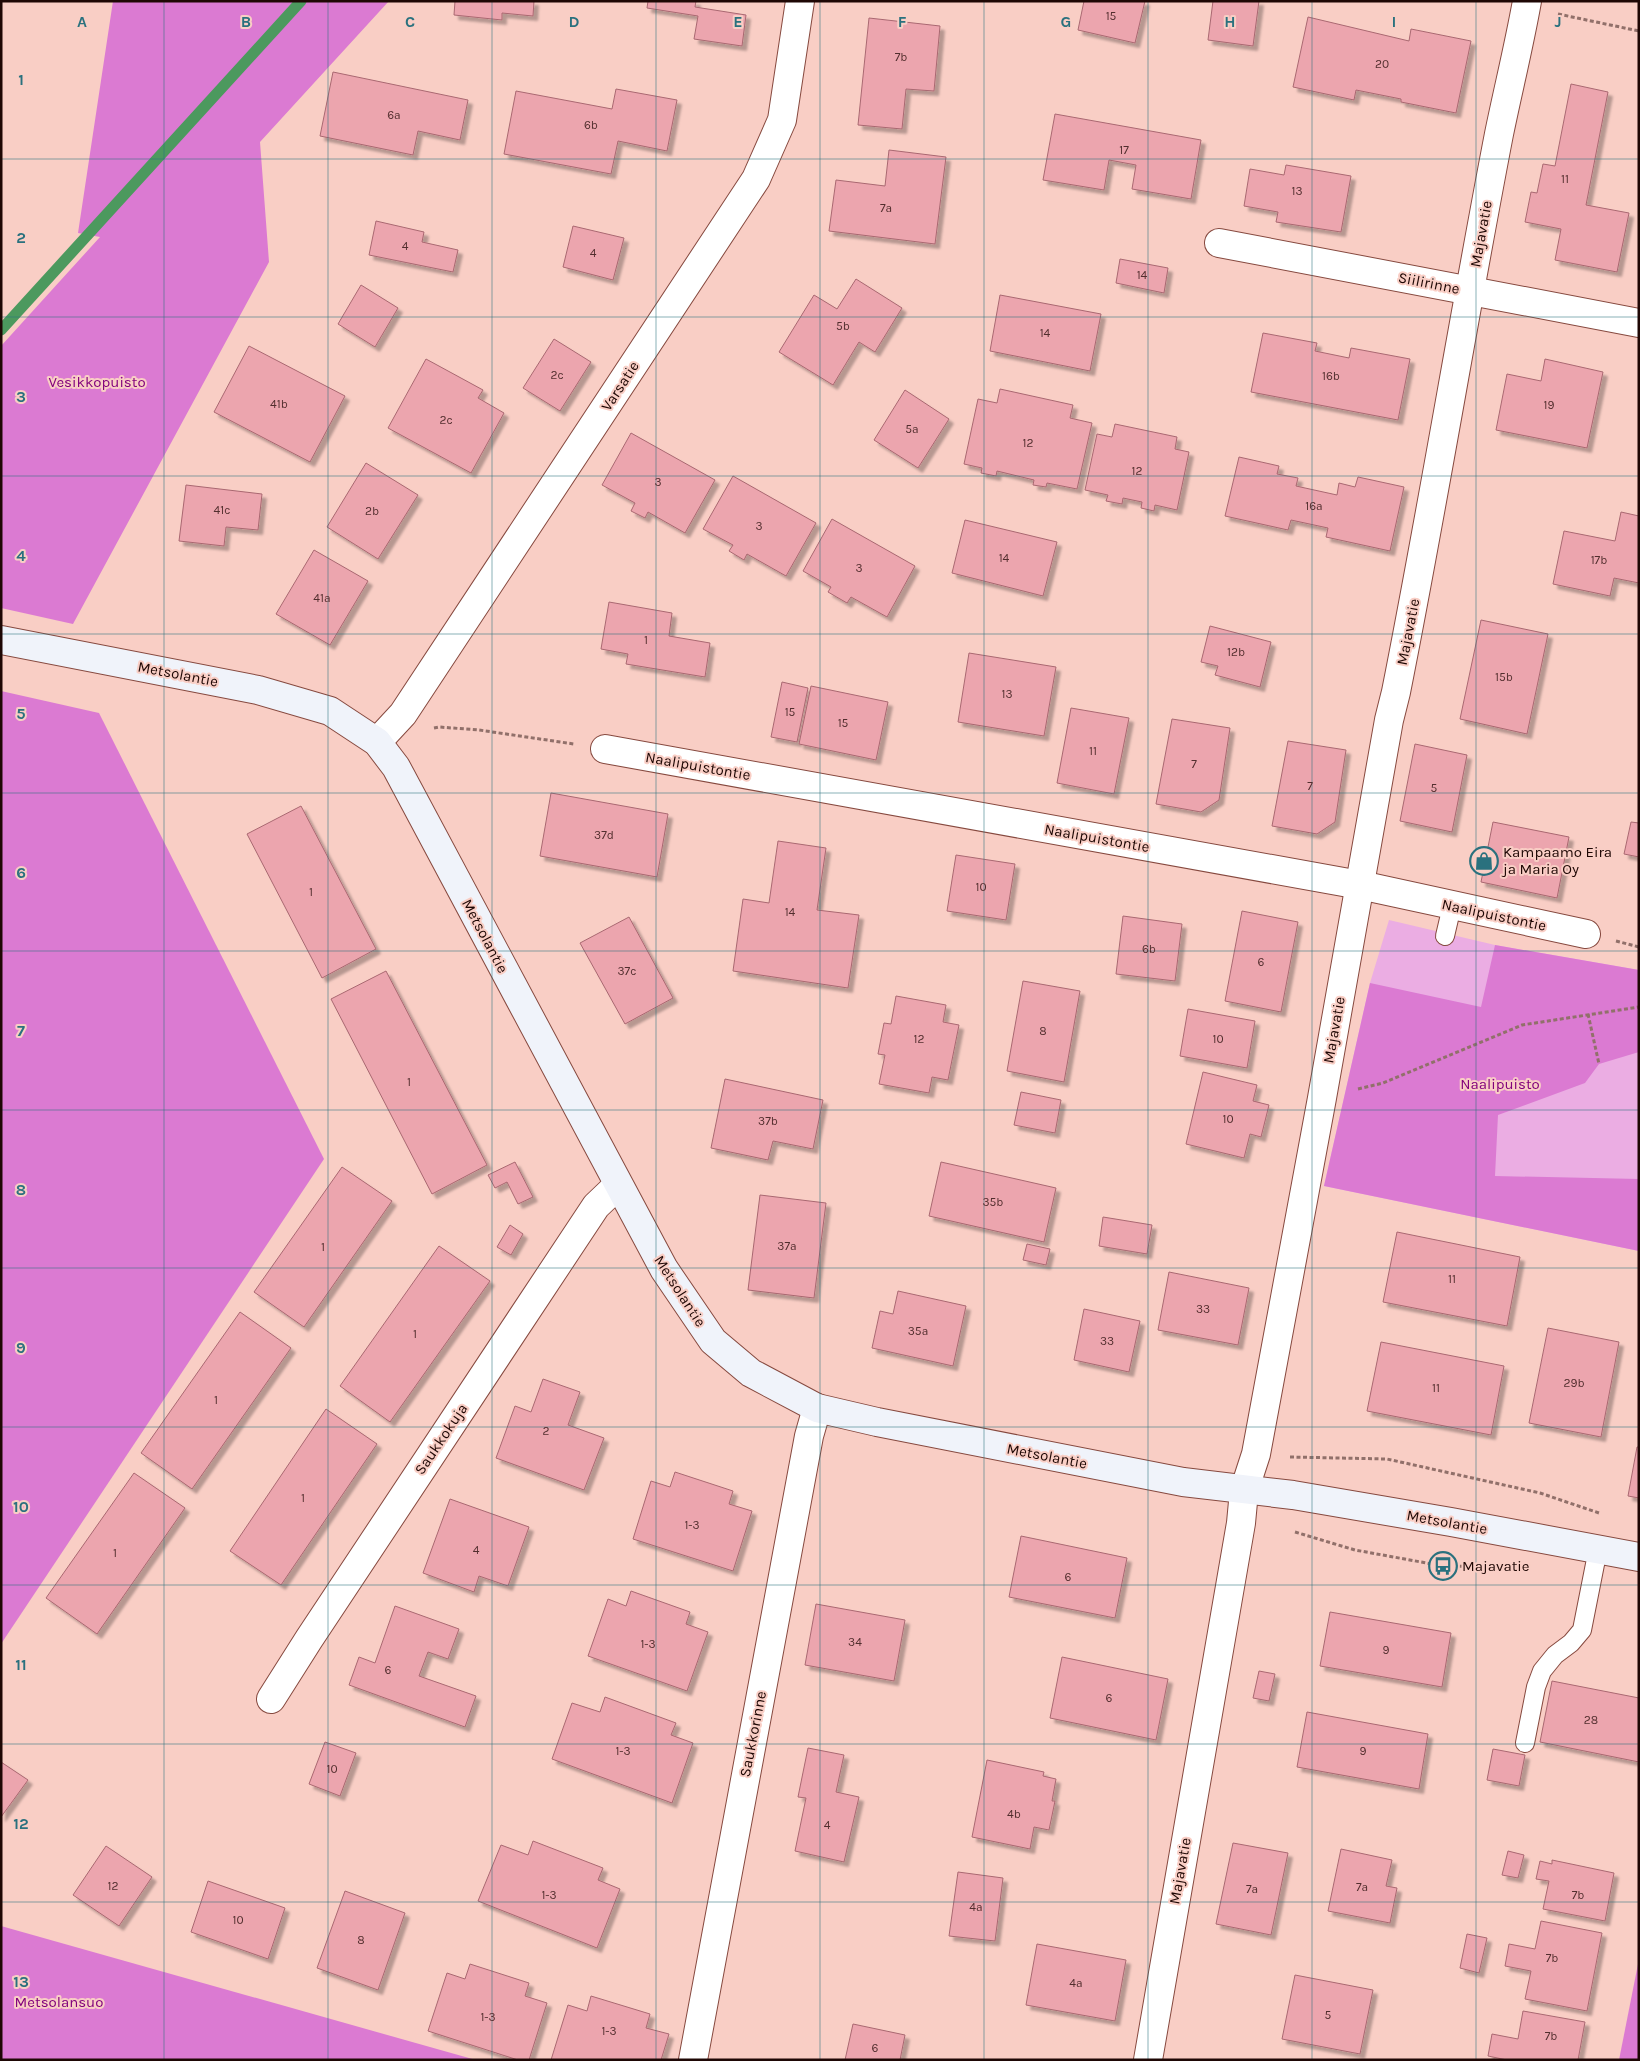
<svg xmlns="http://www.w3.org/2000/svg" width="1640" height="2061" font-family="Karla,sans-serif">
	<style>
		.green { fill: #ebade3 }
		.forest { fill: #db7ad2 }
		.lines { fill: none; stroke-linecap: round; stroke-linejoin: round }
		.stream { stroke: #4c995e; stroke-width: 11 }
		.building { fill: #eca5ae; stroke: #a96871; filter: url(#shadow) }
		.lane-casing { stroke: #86493f; stroke-width: 20 }
		.street-casing { stroke: #86493f; stroke-width: 30 }
		.secondary-casing { stroke: #86493f; stroke-width: 30 }
		.path { stroke: #91706a; stroke-width: 3; stroke-dasharray: 4 2.5; stroke-linecap: butt }
		.lane { stroke: #fff; stroke-width: 18 }
		.street { stroke: #fff; stroke-width: 28 }
		.secondary { stroke: #f0f3fa; stroke-width: 28 }
		.grid { fill: none; stroke: #2a717e; stroke-width: 1; stroke-opacity: 0.55 }
		.labels { text-anchor: middle; dominant-baseline: central; stroke-width: 4; stroke-linejoin: round; paint-order: stroke }
		.number-label { font-size: 12px; fill: #522e2e }
		.street-label { font-size: 15px; fill: #1e0704; stroke: #f9cec5 }
		.park-label { font-size: 15px; fill: #82007c; stroke: #f9cec5 }
		.poi-label { font-size: 15px; fill: #1e0704; stroke: #f9cec5; text-anchor: start }
		.grid-label { font-size: 16px; text-anchor: middle; font-weight: bold; fill: #2a717e; stroke: #f9cec5; stroke-width: 4; stroke-linejoin: round; paint-order: stroke }
	</style>
	<defs>
		<filter id="shadow"><feDropShadow dx="4.5" dy="4.5" stdDeviation="1" flood-color="#0004"/></filter>
	</defs>
	<rect width="100%" height="100%" fill="#f9cec5"/>
	<polygon class="green" points="1389,920 1495,945 1639,970 1639,1251 1324,1186 1370,983"/>
	<g class="forest">
		<polygon points="113,1 389,1 260,142 269,262 73,624 1,608 1,346 100,237 78,233"/>
		<polygon points="1,691 99,713 324,1159 1,1644"/>
		<polygon points="1495,945 1639,970 1639,1052 1599,1064 1585,1083 1498,1115 1495,1176 1639,1179 1639,1251 1324,1186 1370,983 1481,1007"/>
		<polygon points="1,1926 476,2060 1,2060"/>
		<polygon points="1639,1959 1639,2060 1619,2060"/>
	</g>
	<g class="lines">
		<polyline class="stream" points="1,330 301,1"/>
	</g>
	<g class="building">
		<polygon points="455,1 534,1 533,16 502,13 502,20 454,15"/>
		<polygon points="648,1 696,1 695,7 746,15 742,46 694,39 698,16 647,8"/>
		<polygon points="1084,1 1145,1 1135,43 1078,30"/>
		<polygon points="1213,1 1259,1 1253,46 1208,40"/>
		<polygon points="1308,17 1409,41 1411,29 1471,41 1456,113 1401,102 1401,99 1356,90 1354,100 1293,87"/>
		<polygon points="869,18 940,26 934,91 906,89 902,129 858,125"/>
		<polygon points="333,72 468,100 460,140 418,131 413,155 320,136"/>
		<polygon points="1571,84 1608,92 1586,205 1629,213 1617,272 1555,260 1561,229 1525,222 1531,192 1537,193 1543,164 1555,166"/>
		<polygon points="616,89 677,100 667,151 618,141 611,174 504,154 516,91 612,109"/>
		<polygon points="1055,114 1201,140 1191,199 1132,189 1136,165 1109,160 1104,190 1043,180"/>
		<polygon points="889,150 946,157 935,244 829,231 836,180 885,186"/>
		<polygon points="1286,165 1351,176 1341,232 1276,222 1278,212 1244,206 1250,169 1284,175"/>
		<polygon points="376,221 424,232 422,242 458,250 453,272 369,255"/>
		<polygon points="573,226 624,238 613,280 563,267"/>
		<polygon points="1120,259 1168,268 1164,293 1116,283"/>
		<polygon points="856,279 902,308 875,352 859,342 833,385 779,352 814,295 837,309"/>
		<polygon points="361,285 398,308 375,347 338,324"/>
		<polygon points="1000,295 1101,314 1090,371 990,351"/>
		<polygon points="1263,333 1317,343 1315,351 1349,358 1351,348 1410,359 1398,420 1251,392"/>
		<polygon points="554,339 591,362 560,411 523,388"/>
		<polygon points="249,346 345,396 310,462 214,412"/>
		<polygon points="426,359 483,390 478,398 504,413 471,473 388,428"/>
		<polygon points="1545,359 1603,372 1587,448 1496,430 1507,374 1541,381"/>
		<polygon points="1000,389 1073,405 1070,418 1092,423 1077,489 1047,483 1046,487 1033,485 1034,480 997,471 996,476 981,473 982,468 964,464 978,399 997,403"/>
		<polygon points="905,390 949,419 918,468 874,440"/>
		<polygon points="1115,424 1177,437 1175,449 1189,452 1177,510 1155,505 1154,511 1141,508 1142,502 1123,498 1122,504 1106,501 1108,495 1085,490 1097,434 1112,437"/>
		<polygon points="631,433 715,480 685,533 648,512 645,518 631,511 635,503 602,485"/>
		<polygon points="1239,457 1279,466 1277,474 1298,478 1296,486 1337,495 1339,483 1355,487 1358,477 1404,487 1390,551 1326,537 1328,528 1291,520 1288,530 1225,516"/>
		<polygon points="366,463 418,495 378,559 327,527"/>
		<polygon points="733,476 816,523 786,576 747,554 744,560 729,551 733,545 703,529"/>
		<polygon points="186,485 262,494 258,530 226,527 224,546 179,541"/>
		<polygon points="1621,512 1639,516 1639,583 1614,578 1610,596 1553,584 1564,531 1615,541"/>
		<polygon points="832,519 915,566 887,617 851,597 847,603 828,592 831,587 803,571"/>
		<polygon points="965,520 1057,542 1043,596 952,573"/>
		<polygon points="314,550 368,581 330,645 276,614"/>
		<polygon points="609,602 672,613 669,636 710,643 705,677 626,664 628,654 601,649"/>
		<polygon points="1481,620 1548,634 1527,734 1460,719"/>
		<polygon points="1210,626 1271,642 1260,687 1215,675 1218,666 1201,662"/>
		<polygon points="969,653 1056,667 1044,736 958,722"/>
		<polygon points="782,682 808,688 797,742 771,737"/>
		<polygon points="811,686 888,702 876,760 799,744"/>
		<polygon points="1071,708 1129,718 1114,794 1057,783"/>
		<polygon points="1172,719 1230,728 1219,800 1201,812 1156,804"/>
		<polygon points="1288,741 1346,750 1335,822 1317,834 1272,826"/>
		<polygon points="1415,744 1467,755 1452,832 1400,821"/>
		<polygon points="551,793 668,814 657,877 540,856"/>
		<polygon points="301,806 376,949 322,978 247,834"/>
		<polygon points="1493,822 1569,837 1557,898 1481,882"/>
		<polygon points="1631,822 1639,823 1639,857 1624,854"/>
		<polygon points="778,841 826,848 817,910 859,915 848,988 733,971 743,899 769,903"/>
		<polygon points="956,855 1015,864 1006,920 947,911"/>
		<polygon points="1242,911 1298,922 1281,1012 1225,1001"/>
		<polygon points="1123,916 1182,924 1175,981 1116,974"/>
		<polygon points="629,917 673,998 625,1024 580,943"/>
		<polygon points="386,971 487,1165 432,1194 331,999"/>
		<polygon points="1023,981 1080,991 1064,1082 1007,1071"/>
		<polygon points="896,996 946,1005 943,1022 959,1025 948,1080 932,1077 929,1093 879,1084 885,1055 878,1054 884,1023 891,1024"/>
		<polygon points="1188,1009 1255,1021 1247,1068 1180,1056"/>
		<polygon points="1203,1072 1257,1085 1253,1101 1269,1105 1261,1137 1250,1134 1244,1158 1186,1144"/>
		<polygon points="725,1079 823,1100 813,1149 773,1141 768,1160 711,1148"/>
		<polygon points="1021,1092 1061,1100 1055,1133 1014,1125"/>
		<polygon points="515,1162 533,1197 518,1204 507,1182 495,1188 488,1175"/>
		<polygon points="941,1162 1056,1188 1044,1242 929,1216"/>
		<polygon points="342,1167 392,1201 304,1327 254,1292"/>
		<polygon points="760,1195 826,1203 814,1298 748,1290"/>
		<polygon points="1103,1217 1152,1225 1147,1254 1099,1246"/>
		<polygon points="510,1225 523,1234 511,1255 497,1247"/>
		<polygon points="1397,1232 1520,1257 1507,1326 1383,1302"/>
		<polygon points="1027,1244 1050,1249 1046,1265 1023,1260"/>
		<polygon points="439,1246 490,1281 390,1422 340,1386"/>
		<polygon points="1169,1272 1249,1288 1238,1345 1158,1330"/>
		<polygon points="898,1291 966,1306 953,1366 872,1348 880,1311 893,1314"/>
		<polygon points="1084,1309 1140,1321 1129,1372 1074,1360"/>
		<polygon points="240,1312 291,1348 192,1489 141,1453"/>
		<polygon points="1548,1328 1619,1342 1601,1437 1529,1423"/>
		<polygon points="1381,1342 1504,1366 1491,1435 1367,1411"/>
		<polygon points="543,1379 580,1392 568,1425 604,1438 584,1490 496,1458 515,1406 531,1412"/>
		<polygon points="326,1409 377,1444 281,1585 230,1551"/>
		<polygon points="1637,1447 1639,1447 1639,1498 1628,1496"/>
		<polygon points="675,1472 733,1491 729,1504 752,1511 733,1571 633,1539 651,1481 670,1487"/>
		<polygon points="134,1473 185,1508 97,1634 46,1598"/>
		<polygon points="450,1499 529,1527 508,1586 479,1576 474,1592 423,1573"/>
		<polygon points="1021,1536 1127,1558 1115,1618 1009,1597"/>
		<polygon points="631,1591 690,1612 686,1624 708,1632 687,1691 588,1656 608,1599 626,1606"/>
		<polygon points="816,1604 905,1620 894,1681 805,1665"/>
		<polygon points="395,1606 459,1629 448,1659 428,1652 419,1676 476,1696 465,1727 349,1685 359,1657 375,1663"/>
		<polygon points="1330,1612 1451,1633 1442,1687 1320,1666"/>
		<polygon points="1062,1657 1168,1679 1156,1740 1050,1718"/>
		<polygon points="1259,1671 1275,1674 1269,1701 1253,1698"/>
		<polygon points="1552,1681 1639,1698 1639,1762 1540,1742"/>
		<polygon points="605,1697 676,1723 671,1735 693,1743 672,1803 552,1759 572,1703 600,1712"/>
		<polygon points="1307,1712 1428,1734 1419,1789 1297,1767"/>
		<polygon points="325,1742 356,1753 340,1796 309,1784"/>
		<polygon points="808,1748 844,1755 836,1792 859,1797 844,1862 795,1851 806,1798 798,1797"/>
		<polygon points="1493,1749 1525,1755 1519,1786 1487,1780"/>
		<polygon points="987,1760 1044,1772 1043,1776 1056,1779 1052,1801 1055,1801 1049,1830 1034,1827 1030,1849 972,1837"/>
		<polygon points="1,1762 28,1780 1,1817"/>
		<polygon points="533,1841 603,1868 598,1880 620,1889 597,1948 478,1901 501,1845 528,1855"/>
		<polygon points="1233,1843 1288,1853 1271,1935 1216,1924"/>
		<polygon points="106,1846 152,1877 119,1926 73,1895"/>
		<polygon points="1341,1849 1392,1860 1386,1886 1397,1888 1390,1923 1328,1911"/>
		<polygon points="1508,1851 1524,1855 1518,1878 1502,1875"/>
		<polygon points="1552,1860 1614,1873 1605,1921 1543,1909 1549,1881 1536,1879 1540,1861 1552,1864"/>
		<polygon points="958,1872 1003,1878 995,1941 949,1936"/>
		<polygon points="208,1881 285,1908 268,1959 191,1932"/>
		<polygon points="345,1891 405,1913 378,1990 317,1968"/>
		<polygon points="1541,1921 1602,1933 1587,2011 1525,1999 1531,1971 1505,1966 1509,1944 1535,1949"/>
		<polygon points="1467,1934 1487,1938 1479,1973 1460,1968"/>
		<polygon points="1037,1944 1126,1960 1115,2021 1026,2005"/>
		<polygon points="470,1964 529,1983 525,1996 547,2003 529,2060 518,2060 428,2031 447,1973 465,1979"/>
		<polygon points="1295,1975 1373,1990 1360,2054 1282,2039"/>
		<polygon points="591,1996 650,2014 646,2028 669,2034 661,2060 551,2060 568,2005 587,2011"/>
		<polygon points="1523,2011 1585,2022 1578,2060 1507,2060 1488,2056 1492,2034 1518,2039"/>
		<polygon points="853,2024 905,2035 900,2060 845,2060"/>
	</g>
	<g class="lines">
		<defs>
			<g id="lane">
				<polyline points="1445,936 1452,906"/>
				<polyline points="1525,1743 1536,1687 1542,1671 1555,1655 1571,1643 1582,1630 1598,1549"/>
			</g>
			<g id="street">
				<polyline points="1219,243 1639,323"/>
				<polyline points="377,742 403,714 756,179 782,120 800,1"/>
				<polyline points="605,749 1360,885 1586,934"/>
				<polyline points="271,1699 309,1639 596,1206 618,1185"/>
				<polyline points="693,2060 809,1436 817,1408"/>
				<path d="M1148 2060 1241 1523 1244 1491 1256 1454 1322 1098 1389 720 1396 692C1433 506 1463 320 1499 134 1508 90 1519 46 1527 1"/>
			</g>
			<polyline id="secondary" points="1,640 258,690 330,711 377,742 396,767 664,1269 713,1341 751,1373 817,1408 877,1422 1183,1482 1293,1495 1451,1522 1639,1557"/>
		</defs>
		<use href="#lane" class="lane-casing"/>
		<use href="#street" class="street-casing"/>
		<use href="#secondary" class="secondary-casing"/>
		<g class="path">
			<polyline points="1558,14 1639,31"/>
			<polyline points="434,728 439,727 479,730 574,744"/>
			<polyline points="1616,941 1639,947"/>
			<polyline points="1588,1014 1599,1064"/>
			<polyline points="1358,1089 1383,1083 1522,1025 1639,1007"/>
			<polyline points="1290,1457 1387,1459 1540,1493 1599,1513"/>
			<polyline points="1295,1532 1355,1550 1443,1566 1499,1567"/>
		</g>
		<use href="#lane" class="lane"/>
		<use href="#street" class="street"/>
		<use href="#secondary" class="secondary"/>
	</g>
	<path class="grid" d="M164 1V2060M328 1V2060M492 1V2060M656 1V2060M820 1V2060M984 1V2060M1148 1V2060M1312 1V2060M1476 1V2060M1 159H1639M1 317H1639M1 476H1639M1 634H1639M1 793H1639M1 951H1639M1 1110H1639M1 1268H1639M1 1427H1639M1 1585H1639M1 1744H1639M1 1902H1639"/>
	<defs>
		<symbol id="shop-ring" viewBox="-11 -11 22 22"><circle r="9.5" fill="#f9cec5" stroke="#2a717e" stroke-width="1.5"/><path d="M-5-2.5h2.3a2.7 3.5 0 0 1 5.4 0H5L5.5 6h-11ZM-1.5-2.5h3a1.5 2.3 0 0 0-3 0Z" fill="#2a717e"/></symbol>
		<symbol id="bus-ring" viewBox="-11 -11 22 22"><circle r="9.5" fill="#f9cec5" stroke="#2a717e" stroke-width="1.5"/><path d="M-5-6H5V4H4V6H2V4H-2V6H-4V4H-5ZM-3.5-4V0h7V-4ZM-3.5 1.2v1.5H-2V1.2ZM2 1.2v1.5H3.5V1.2Z" fill="#2a717e"/></symbol>
	</defs>
	<g fill-rule="evenodd">
		<use href="#shop-ring" x="1468" y="845" width="32" height="32"/>
		<use href="#bus-ring" x="1427" y="1550" width="32" height="32"/>
	</g>
	<g class="labels">
		<g class="number-label">
			<text x="1111" y="16">15</text>
			<text x="901" y="57">7b</text>
			<text x="1382" y="64">20</text>
			<text x="394" y="115">6a</text>
			<text x="591" y="125">6b</text>
			<text x="1124" y="150">17</text>
			<text x="1565" y="179">11</text>
			<text x="1297" y="191">13</text>
			<text x="886" y="208">7a</text>
			<text x="405" y="246">4</text>
			<text x="593" y="253">4</text>
			<text x="1142" y="275">14</text>
			<text x="843" y="326">5b</text>
			<text x="1045" y="333">14</text>
			<text x="557" y="375">2c</text>
			<text x="1331" y="376">16b</text>
			<text x="279" y="404">41b</text>
			<text x="1549" y="405">19</text>
			<text x="446" y="420">2c</text>
			<text x="912" y="429">5a</text>
			<text x="1028" y="443">12</text>
			<text x="1137" y="471">12</text>
			<text x="658" y="482">3</text>
			<text x="1314" y="506">16a</text>
			<text x="222" y="510">41c</text>
			<text x="372" y="511">2b</text>
			<text x="759" y="526">3</text>
			<text x="1004" y="558">14</text>
			<text x="1599" y="560">17b</text>
			<text x="859" y="568">3</text>
			<text x="322" y="598">41a</text>
			<text x="646" y="640">1</text>
			<text x="1236" y="652">12b</text>
			<text x="1504" y="677">15b</text>
			<text x="1007" y="694">13</text>
			<text x="790" y="712">15</text>
			<text x="843" y="723">15</text>
			<text x="1093" y="751">11</text>
			<text x="1194" y="764">7</text>
			<text x="1310" y="786">7</text>
			<text x="1434" y="788">5</text>
			<text x="604" y="835">37d</text>
			<text x="981" y="887">10</text>
			<text x="311" y="892">1</text>
			<text x="790" y="912">14</text>
			<text x="1149" y="949">6b</text>
			<text x="1261" y="962">6</text>
			<text x="627" y="971">37c</text>
			<text x="1043" y="1031">8</text>
			<text x="919" y="1039">12</text>
			<text x="1218" y="1039">10</text>
			<text x="409" y="1082">1</text>
			<text x="1228" y="1119">10</text>
			<text x="768" y="1121">37b</text>
			<text x="993" y="1202">35b</text>
			<text x="787" y="1246">37a</text>
			<text x="323" y="1247">1</text>
			<text x="1452" y="1279">11</text>
			<text x="1203" y="1309">33</text>
			<text x="918" y="1331">35a</text>
			<text x="415" y="1334">1</text>
			<text x="1107" y="1341">33</text>
			<text x="1574" y="1383">29b</text>
			<text x="1436" y="1388">11</text>
			<text x="216" y="1400">1</text>
			<text x="546" y="1431">2</text>
			<text x="303" y="1498">1</text>
			<text x="692" y="1525">1-3</text>
			<text x="476" y="1550">4</text>
			<text x="115" y="1553">1</text>
			<text x="1068" y="1577">6</text>
			<text x="855" y="1642">34</text>
			<text x="648" y="1644">1-3</text>
			<text x="1386" y="1650">9</text>
			<text x="388" y="1670">6</text>
			<text x="1109" y="1698">6</text>
			<text x="1591" y="1720">28</text>
			<text x="623" y="1751">1-3</text>
			<text x="1363" y="1751">9</text>
			<text x="332" y="1769">10</text>
			<text x="1014" y="1814">4b</text>
			<text x="827" y="1825">4</text>
			<text x="113" y="1886">12</text>
			<text x="1362" y="1887">7a</text>
			<text x="1252" y="1889">7a</text>
			<text x="549" y="1895">1-3</text>
			<text x="1578" y="1895">7b</text>
			<text x="976" y="1907">4a</text>
			<text x="238" y="1920">10</text>
			<text x="361" y="1940">8</text>
			<text x="1552" y="1958">7b</text>
			<text x="1076" y="1983">4a</text>
			<text x="1328" y="2015">5</text>
			<text x="488" y="2017">1-3</text>
			<text x="609" y="2031">1-3</text>
			<text x="1551" y="2036">7b</text>
			<text x="875" y="2048">6</text>
		</g>
		<g class="street-label">
			<text transform="translate(1481 234) rotate(-80)">Majavatie</text>
			<text transform="translate(1429 283) rotate(11)">Siilirinne</text>
			<text transform="translate(620 386) rotate(-57)">Varsatie</text>
			<text transform="translate(1408 632) rotate(-79)">Majavatie</text>
			<text transform="translate(178 674) rotate(11)">Metsolantie</text>
			<text transform="translate(698 766) rotate(10)">Naalipuistontie</text>
			<text transform="translate(1097 838) rotate(10)">Naalipuistontie</text>
			<text transform="translate(1494 915) rotate(12)">Naalipuistontie</text>
			<text transform="translate(485 936) rotate(62)">Metsolantie</text>
			<text transform="translate(1334 1030) rotate(-80)">Majavatie</text>
			<text transform="translate(680 1291) rotate(57)">Metsolantie</text>
			<text transform="translate(441 1439) rotate(-56)">Saukkokuja</text>
			<text transform="translate(1047 1456) rotate(11)">Metsolantie</text>
			<text transform="translate(1447 1522) rotate(10)">Metsolantie</text>
			<text transform="translate(753 1734) rotate(-79)">Saukkorinne</text>
			<text transform="translate(1180 1871) rotate(-80)">Majavatie</text>
		</g>
		<g class="park-label">
			<text x="97" y="382">Vesikkopuisto</text>
			<text x="1500" y="1084">Naalipuisto</text>
			<text x="59" y="2002">Metsolansuo</text>
		</g>
		<g class="poi-label">
			<text x="1503" y="852">Kampaamo Eira<tspan x="1503" dy="17">ja Maria Oy</tspan></text>
			<text x="1462" y="1566">Majavatie</text>
		</g>
	</g>
	<g class="grid-label">
		<text x="82" y="27">A</text>
		<text x="246" y="27">B</text>
		<text x="410" y="27">C</text>
		<text x="574" y="27">D</text>
		<text x="738" y="27">E</text>
		<text x="902" y="27">F</text>
		<text x="1066" y="27">G</text>
		<text x="1230" y="27">H</text>
		<text x="1394" y="27">I</text>
		<text x="1558" y="27">J</text>
		<text x="21" y="85">1</text>
		<text x="21" y="243">2</text>
		<text x="21" y="402">3</text>
		<text x="21" y="561">4</text>
		<text x="21" y="719">5</text>
		<text x="21" y="878">6</text>
		<text x="21" y="1036">7</text>
		<text x="21" y="1195">8</text>
		<text x="21" y="1353">9</text>
		<text x="21" y="1512">10</text>
		<text x="21" y="1670">11</text>
		<text x="21" y="1829">12</text>
		<text x="21" y="1987">13</text>
	</g>
	<rect width="1640" height="2061" fill="none" stroke="#1e0704" stroke-width="5"/>
</svg>
